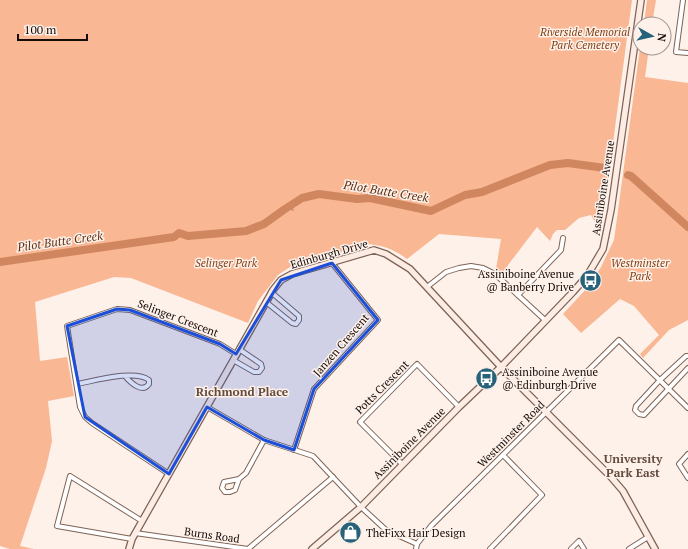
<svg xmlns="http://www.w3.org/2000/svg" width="688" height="549" font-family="'PT Serif',serif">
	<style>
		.green { fill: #f9b794 }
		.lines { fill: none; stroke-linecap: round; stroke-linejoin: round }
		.stream { stroke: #d08760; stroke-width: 1.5 }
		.river { stroke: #d08760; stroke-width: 8 }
		.street-casing { stroke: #7e6355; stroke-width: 6 }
		.secondary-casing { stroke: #7e6355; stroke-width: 8 }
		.street { stroke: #fff; stroke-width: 4 }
		.secondary { stroke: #fdece3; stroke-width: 5.5 }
		.marked { fill: #1d4ed8; fill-opacity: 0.2; stroke: #1d4ed8; stroke-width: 3; stroke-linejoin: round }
		.labels { text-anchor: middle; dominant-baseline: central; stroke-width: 3; stroke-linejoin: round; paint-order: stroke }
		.park-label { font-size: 11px; font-style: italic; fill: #834014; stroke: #fdf1ea }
		.street-label { font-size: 11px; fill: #140a06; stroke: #fdf1ea }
		.poi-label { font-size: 11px; fill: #140a06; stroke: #fdf1ea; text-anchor: start }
		.water-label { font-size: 12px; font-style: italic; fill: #5f2f12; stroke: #fdf1ea }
		.neighbourhood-label { font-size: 12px; font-weight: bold; fill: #644b3e; stroke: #fdf1ea }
	</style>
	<rect width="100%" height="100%" fill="#fdf1ea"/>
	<g class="green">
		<path d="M0 0H632L601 233 591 215 579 218 565 230H557L553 234 550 241 537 227 502 273 496 269 501 239 439 234 407 259C393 249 385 246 368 244L290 267 278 275 258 301 248 323 131 278 114 277 35 302 40 361 67 357 74 396 48 401 52 441 46 468 20 546 34 549H10L0 546Z"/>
		<polygon points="647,0 656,0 652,24 644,24"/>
		<polygon points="640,48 649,48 645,77 688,83 688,320 669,330 643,358 640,354 659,335 634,306 620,299 581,333 563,314 588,287 601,267 614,240"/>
	</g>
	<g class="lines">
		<polyline class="stream" points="288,207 293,210"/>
		<g class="river">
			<polyline points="628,175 631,176 688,227"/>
			<polyline points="0,262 174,237 179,233 188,236 246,231 264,224 285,209 302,198 319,194 357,199 370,198 431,211 465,195 482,192 550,165 568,163 605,168"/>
		</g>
		<defs>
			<g id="street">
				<polyline points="683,0 676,52 688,53"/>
				<polyline points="427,287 446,272 459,268 471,266 483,268 495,274 546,321"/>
				<polyline points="518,295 561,250 563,238"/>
				<polyline points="266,302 292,323 296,324 299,320 299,316 271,292"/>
				<polyline points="688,356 686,356 660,380 636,406 635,410 639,414 644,415 688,368"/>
				<polyline points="233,360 254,372 259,372 262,368 261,364 239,349"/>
				<path d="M77 384C94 381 135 369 149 380V384C142 394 130 382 125 376"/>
				<polyline points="207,407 264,440 313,456 361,507 386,530 417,544"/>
				<polyline points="294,450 314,389 378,320 332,263"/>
				<polyline points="688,454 679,464 688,478"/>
				<polyline points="402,464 360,422 417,364 459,407"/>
				<polyline points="169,474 92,423 85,417 80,407 67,326 117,309 130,310 220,344 236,354"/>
				<polyline points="239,479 224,482 222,488 225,492 230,492 235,490 239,479 246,473 264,440"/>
				<polyline points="135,533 248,549 333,477"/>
				<polyline points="132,539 57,526 70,476 142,521"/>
				<polyline points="416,549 417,544 431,526 619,340 688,408"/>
				<polyline points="490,549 542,495 503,455"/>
				<polyline points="571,549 579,541 584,549"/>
				<polyline points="629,549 648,537"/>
			</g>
			<g id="secondary">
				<polyline points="129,549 132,539 273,290 281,280 292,274 374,250 386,254 410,269 501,367 611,477 623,491 655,549"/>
				<polyline points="312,549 361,507 459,407 501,367 573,292 587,276 603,249 611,210 641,0"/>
			</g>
		</defs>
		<use href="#street" class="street-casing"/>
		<use href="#secondary" class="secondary-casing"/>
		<use href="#street" class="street"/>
		<use href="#secondary" class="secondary"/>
	</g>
	<path class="marked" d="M332 263 378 320 314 389 294 450 264 440 207 407 169 474 85 417 67 326 117 309 130 310 220 344 236 354 281 280Z"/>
	<defs>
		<symbol id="bus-disc" viewBox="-11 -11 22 22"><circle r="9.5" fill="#27617a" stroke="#fdf1ea"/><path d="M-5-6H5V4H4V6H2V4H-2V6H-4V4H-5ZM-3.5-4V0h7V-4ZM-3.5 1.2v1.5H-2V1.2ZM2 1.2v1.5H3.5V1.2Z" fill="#fff"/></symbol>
		<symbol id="shop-disc" viewBox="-11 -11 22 22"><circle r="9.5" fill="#27617a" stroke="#fdf1ea"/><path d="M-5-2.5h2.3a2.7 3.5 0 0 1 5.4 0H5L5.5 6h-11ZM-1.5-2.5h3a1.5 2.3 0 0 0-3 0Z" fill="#fff"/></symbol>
	</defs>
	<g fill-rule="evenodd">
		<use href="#bus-disc" x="578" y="268" width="25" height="25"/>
		<use href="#bus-disc" x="474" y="366" width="25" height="25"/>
		<use href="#shop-disc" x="338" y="520" width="25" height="25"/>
	</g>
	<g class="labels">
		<g class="park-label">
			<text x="585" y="32">Riverside Memorial<tspan x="585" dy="13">Park Cemetery</tspan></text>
			<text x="226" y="263">Selinger Park</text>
			<text x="640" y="263">Westminster<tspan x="640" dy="13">Park</tspan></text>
		</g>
		<g class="street-label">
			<text transform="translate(603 188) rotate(-81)">Assiniboine Avenue</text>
			<text transform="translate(329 254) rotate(-16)">Edinburgh Drive</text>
			<text transform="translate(178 318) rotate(21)">Selinger Crescent</text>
			<text transform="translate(341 345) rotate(-49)">Janzen Crescent</text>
			<text transform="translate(382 387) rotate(-45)">Potts Crescent</text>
			<text transform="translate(511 434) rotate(-45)">Westminster Road</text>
			<text transform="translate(409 443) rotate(-45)">Assiniboine Avenue</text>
			<text transform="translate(212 535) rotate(8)">Burns Road</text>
		</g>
		<g class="poi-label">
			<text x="574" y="274" text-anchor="end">Assiniboine Avenue<tspan x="574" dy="13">@ Banberry Drive</tspan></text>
			<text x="502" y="372">Assiniboine Avenue<tspan x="502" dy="13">@ Edinburgh Drive</tspan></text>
			<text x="366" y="533">TheFixx Hair Design</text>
		</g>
		<g class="water-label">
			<text transform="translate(386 191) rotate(9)">Pilot Butte Creek</text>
			<text transform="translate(60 241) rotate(-8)">Pilot Butte Creek</text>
		</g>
		<g class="neighbourhood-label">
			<text x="242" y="391">Richmond Place</text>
			<text x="633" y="458">University<tspan x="633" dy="14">Park East</tspan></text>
		</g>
	</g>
	<g transform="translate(652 36) rotate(98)"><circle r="19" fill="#fdf1ea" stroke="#a0958f"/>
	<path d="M0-3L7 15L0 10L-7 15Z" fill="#27617a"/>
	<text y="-6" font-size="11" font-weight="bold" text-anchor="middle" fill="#140a06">N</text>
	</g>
	<path d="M18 34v6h69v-6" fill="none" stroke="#140a06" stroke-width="2"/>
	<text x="24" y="34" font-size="12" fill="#140a06" stroke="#fdf1ea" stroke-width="3" paint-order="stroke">100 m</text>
</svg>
